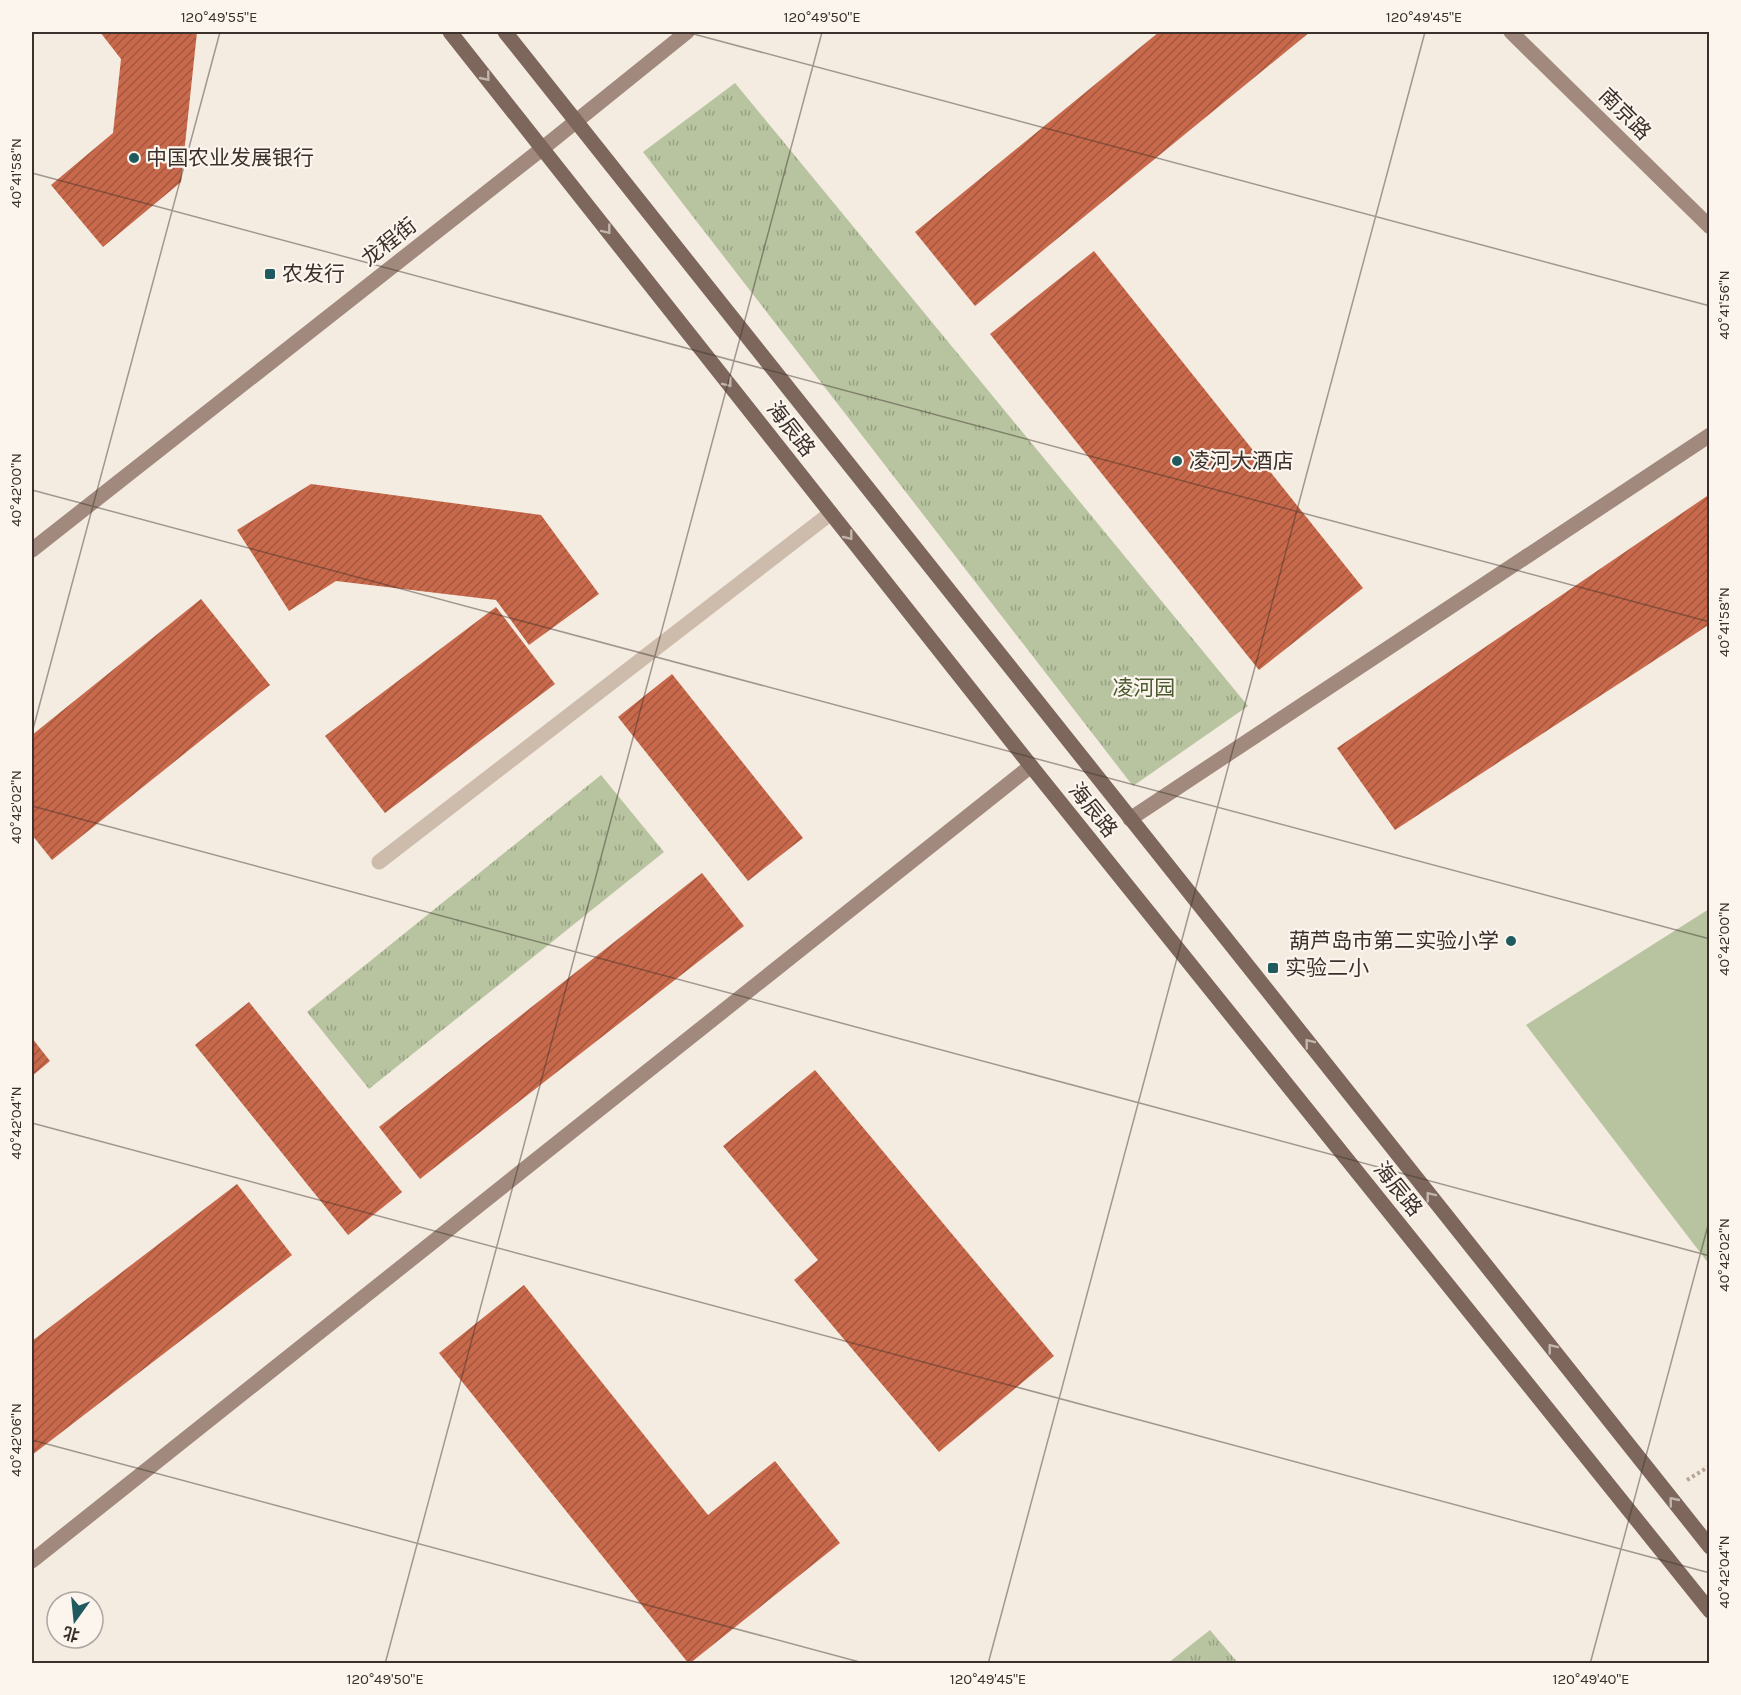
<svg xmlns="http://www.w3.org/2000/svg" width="1741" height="1695" font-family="Karla,'Noto Sans SC',sans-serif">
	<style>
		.grass { fill: url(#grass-tufts) }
		.pitch { fill: #b8c4a0 }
		.building { fill: url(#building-hatch) }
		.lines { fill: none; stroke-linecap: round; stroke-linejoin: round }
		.path { stroke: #b9a596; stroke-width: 4; stroke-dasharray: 3 3; stroke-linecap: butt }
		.lane { stroke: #cdbbac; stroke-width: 15 }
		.secondary { stroke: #a18a7d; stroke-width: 15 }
		.primary { stroke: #7d675c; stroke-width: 15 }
		.oneway { stroke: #c2b5ac }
		.ticks { fill: none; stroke: #3b302b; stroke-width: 1.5; stroke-opacity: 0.45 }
		.poi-dot { fill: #1f5a5e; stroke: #fbf5ee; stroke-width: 2 }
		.labels { text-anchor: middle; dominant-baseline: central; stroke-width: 4.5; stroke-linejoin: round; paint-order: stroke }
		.street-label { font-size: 21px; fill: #3b302b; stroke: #fbf5ee }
		.poi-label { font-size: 21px; fill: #3b302b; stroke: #fbf5ee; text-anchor: start }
		.park-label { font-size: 21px; fill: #4a5a2e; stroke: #fbf5ee }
		.neatline { fill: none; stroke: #3b302b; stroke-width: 2 }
		.ticks-label { font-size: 15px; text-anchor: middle; fill: #3b302b }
	</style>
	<defs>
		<pattern id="grass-tufts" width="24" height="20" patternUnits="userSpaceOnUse" patternTransform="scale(1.5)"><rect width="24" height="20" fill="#b8c4a0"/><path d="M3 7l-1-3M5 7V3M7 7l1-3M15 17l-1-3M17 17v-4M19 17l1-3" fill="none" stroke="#97a083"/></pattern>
		<pattern id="building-hatch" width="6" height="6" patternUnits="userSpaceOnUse" patternTransform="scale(1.5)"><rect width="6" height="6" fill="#c8694b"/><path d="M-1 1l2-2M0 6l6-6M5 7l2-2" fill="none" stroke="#a4573f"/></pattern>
	</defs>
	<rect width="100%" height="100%" fill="#f4ebe1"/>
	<g class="grass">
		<polygon points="735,83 1248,706 1133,786 643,152"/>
		<polygon points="601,775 664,852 369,1089 307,1012"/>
		<polygon points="1210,1630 1238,1663 1168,1663"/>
	</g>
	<polygon class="pitch" points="1709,909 1709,1264 1526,1025"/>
	<g class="building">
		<polygon points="100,32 197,32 181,182 103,247 51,185 113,133 121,59"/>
		<polygon points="1159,32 1310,32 975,306 915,232"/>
		<polygon points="1094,251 1363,588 1259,670 990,334"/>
		<polygon points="311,484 541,515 599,594 529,645 496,600 336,581 289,611 237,530"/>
		<polygon points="1710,494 1710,624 1395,830 1337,748"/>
		<polygon points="201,599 270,685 52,860 32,835 32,735"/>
		<polygon points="496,607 555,684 385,813 325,736"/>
		<polygon points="672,674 803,838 748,881 618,717"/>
		<polygon points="702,873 744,926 420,1179 379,1127"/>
		<polygon points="249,1002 402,1192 348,1235 195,1045"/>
		<polygon points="32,1038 50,1061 32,1076"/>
		<polygon points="815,1070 1054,1356 939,1452 794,1280 818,1260 723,1146"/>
		<polygon points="237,1184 292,1255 32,1455 32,1341"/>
		<polygon points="524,1285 708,1515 775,1461 840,1543 689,1664 439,1353"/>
	</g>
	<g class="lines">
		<polyline class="path" points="1687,1480 1710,1466"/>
		<polyline class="lane" points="379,862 831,513"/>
		<g class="secondary">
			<polyline points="1511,32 1710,227"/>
			<polyline points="32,550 543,148 687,32"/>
			<polyline points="1130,819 1710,435"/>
			<polyline points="32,1561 1031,766"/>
		</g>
		<g class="primary">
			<polyline points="450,32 1031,766 1710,1611"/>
			<polyline points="505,32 1710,1547"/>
		</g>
	</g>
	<defs><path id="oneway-chevron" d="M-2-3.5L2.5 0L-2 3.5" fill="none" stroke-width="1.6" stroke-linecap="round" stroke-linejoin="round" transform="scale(1.5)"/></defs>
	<g class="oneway">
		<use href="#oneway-chevron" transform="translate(486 77) rotate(51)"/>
		<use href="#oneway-chevron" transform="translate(607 230) rotate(52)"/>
		<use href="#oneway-chevron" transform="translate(728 383) rotate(52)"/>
		<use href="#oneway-chevron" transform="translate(849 536) rotate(52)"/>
		<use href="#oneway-chevron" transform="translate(1309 1043) rotate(-128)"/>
		<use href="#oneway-chevron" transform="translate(1430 1196) rotate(-128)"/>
		<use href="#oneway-chevron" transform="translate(1552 1348) rotate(-128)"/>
		<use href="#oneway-chevron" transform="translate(1673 1501) rotate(-129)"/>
	</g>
	<path class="ticks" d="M686 32 1710 306M32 173 1710 622M32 490 1710 939M32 733 220 32M32 806 1710 1256M32 1123 1710 1573M32 1440 867 1664M385 1664 822 32M988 1664 1425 32M1590 1664 1710 1218"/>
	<g class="poi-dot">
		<circle cx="134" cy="158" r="6"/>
		<rect x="264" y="268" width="12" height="12" rx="3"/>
		<circle cx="1177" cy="461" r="6"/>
		<circle cx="1511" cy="941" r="6"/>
		<rect x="1267" y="962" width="12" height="12" rx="3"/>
	</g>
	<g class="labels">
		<g class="street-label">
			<text transform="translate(1625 114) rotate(45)">南京路</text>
			<text transform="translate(389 242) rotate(-38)">龙程街</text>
			<text transform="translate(791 429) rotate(52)">海辰路</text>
			<text transform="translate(1093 810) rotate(51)">海辰路</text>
			<text transform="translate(1398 1189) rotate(51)">海辰路</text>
		</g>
		<g class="poi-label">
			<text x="146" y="158">中国农业发展银行</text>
			<text x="282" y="274">农发行</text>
			<text x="1189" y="461">凌河大酒店</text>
			<text x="1499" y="941" text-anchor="end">葫芦岛市第二实验小学</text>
			<text x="1285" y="968">实验二小</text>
		</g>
		<g class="park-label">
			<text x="1144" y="688">凌河园</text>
		</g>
	</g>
	<rect width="1741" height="1695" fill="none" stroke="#fbf5ee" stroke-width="66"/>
	<g transform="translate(75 1620) rotate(195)"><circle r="28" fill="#fbf5ee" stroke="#aea6a0" stroke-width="1.5"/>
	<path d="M0-4.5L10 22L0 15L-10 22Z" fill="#1f5a5e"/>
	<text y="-9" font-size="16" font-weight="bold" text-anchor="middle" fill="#3b302b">北</text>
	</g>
	<rect x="33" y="33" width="1675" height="1629" class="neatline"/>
	<g class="ticks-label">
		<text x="219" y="22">120°49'55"E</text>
		<text x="822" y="22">120°49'50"E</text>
		<text x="1424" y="22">120°49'45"E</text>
		<text transform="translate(16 173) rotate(-90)" y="5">40°41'58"N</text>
		<text transform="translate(1724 305) rotate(-90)" y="5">40°41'56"N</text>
		<text transform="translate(16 490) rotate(-90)" y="5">40°42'00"N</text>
		<text transform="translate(1724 622) rotate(-90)" y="5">40°41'58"N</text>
		<text transform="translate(16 807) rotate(-90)" y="5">40°42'02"N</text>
		<text transform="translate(1724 939) rotate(-90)" y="5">40°42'00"N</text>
		<text transform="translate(16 1123) rotate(-90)" y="5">40°42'04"N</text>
		<text transform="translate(1724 1255) rotate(-90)" y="5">40°42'02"N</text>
		<text transform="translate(16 1440) rotate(-90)" y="5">40°42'06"N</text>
		<text transform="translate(1724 1572) rotate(-90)" y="5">40°42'04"N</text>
		<text x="385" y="1684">120°49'50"E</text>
		<text x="988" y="1684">120°49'45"E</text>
		<text x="1591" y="1684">120°49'40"E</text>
	</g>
</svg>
